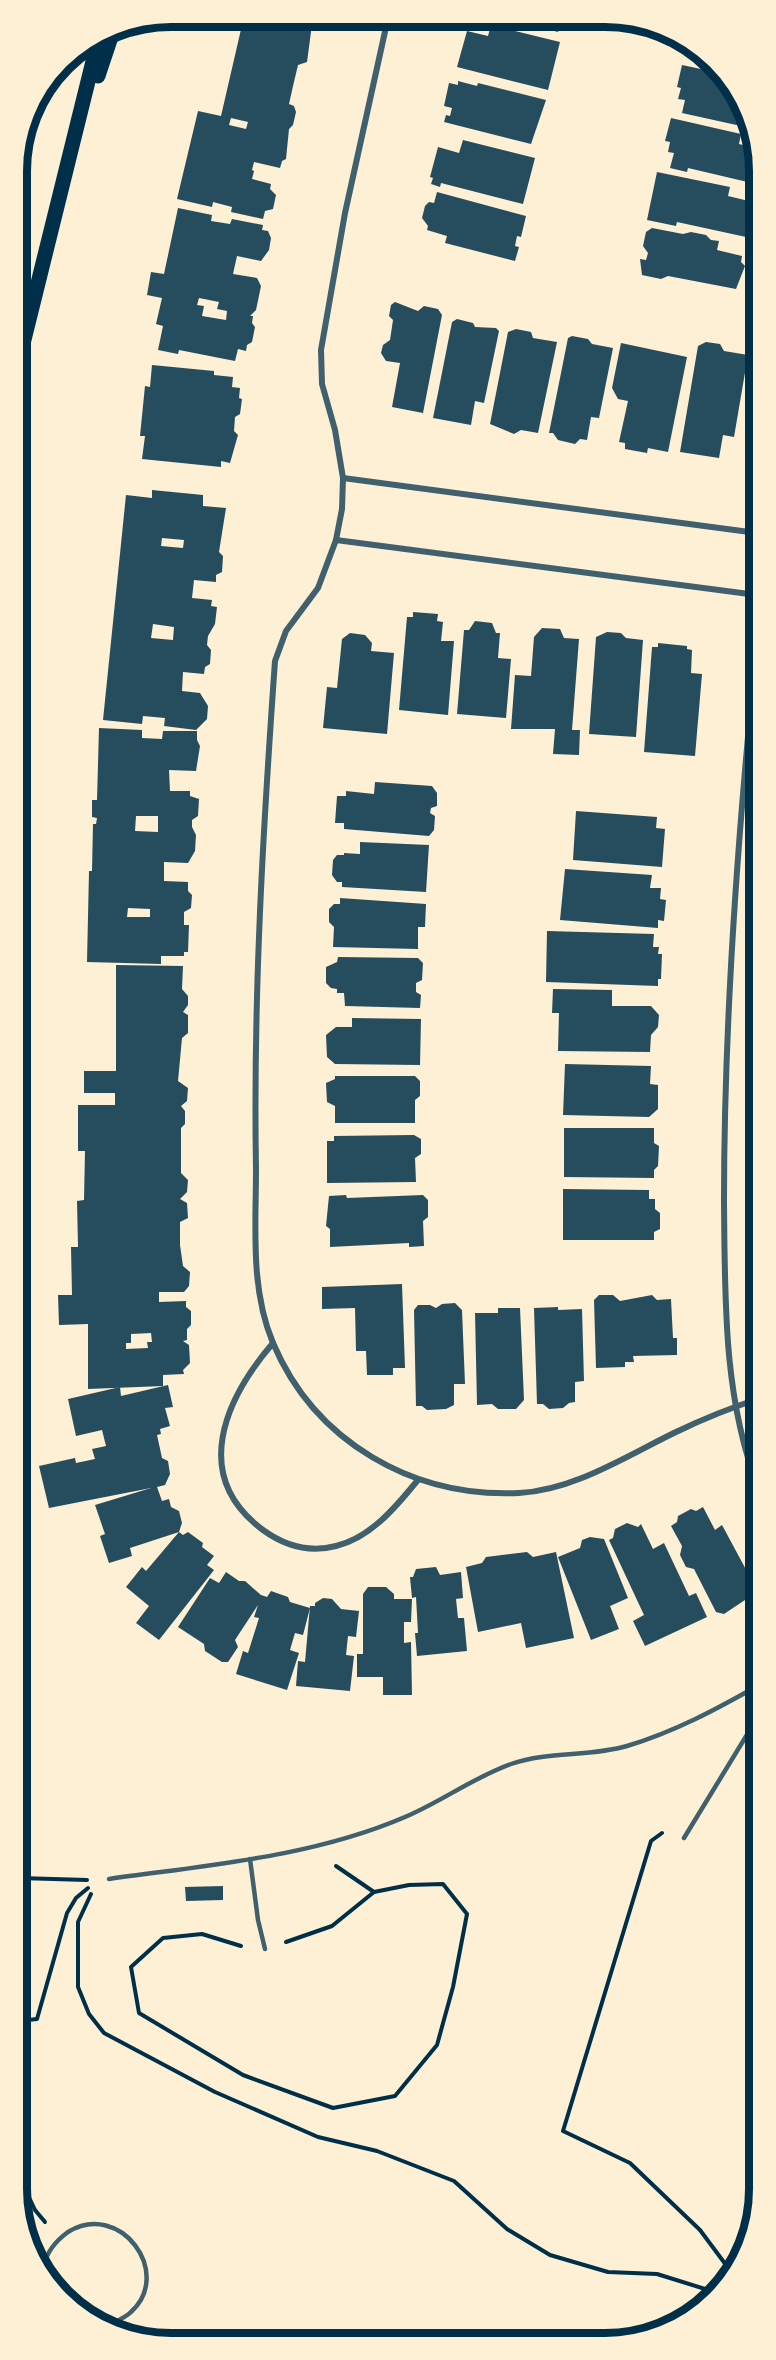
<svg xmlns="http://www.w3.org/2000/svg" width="776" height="2360" font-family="'Sofia Sans Condensed',sans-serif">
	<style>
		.building { fill: #264d5e; fill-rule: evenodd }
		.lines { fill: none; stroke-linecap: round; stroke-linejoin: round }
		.path { stroke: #003049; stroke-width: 4 }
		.service { stroke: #3f606c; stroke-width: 4.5 }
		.minor { stroke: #3f606c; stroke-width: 6 }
		.primary { stroke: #003049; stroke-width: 15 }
		.rim { fill: none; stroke: #003049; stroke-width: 8 }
	</style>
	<rect width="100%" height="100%" fill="#fdf0d5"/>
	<g class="building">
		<path d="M210 17H313L307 62 298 65 293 86 289 104 294 106 296 112 293 125 289 129 286 159 282 161 280 168 254 162 252 170 254 171 252 179 271 184 270 189 276 195 273 209 265 211 263 219 231 212 232 207 213 202 212 207 177 199 198 111 221 116 242 25ZM231 118 248 122 246 129 229 125Z"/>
		<polygon points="510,19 561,19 558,32"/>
		<polygon points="491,25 560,42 548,90 457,67 467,31 488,36"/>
		<polygon points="696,52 714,62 715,64 695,59"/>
		<polygon points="682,65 720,73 750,128 682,113 685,100 678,99 681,88 677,87"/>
		<polygon points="458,81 477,86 478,83 546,100 531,144 444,122 446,115 450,116 452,108 444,106 449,83 458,85"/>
		<polygon points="671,118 741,134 739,144 756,148 756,184 688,168 687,172 670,168 674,153 668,152 670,142 665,141"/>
		<polygon points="463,140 535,158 523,204 441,183 440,187 431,184 433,178 430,177 438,147 459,153"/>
		<polygon points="657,172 730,187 728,196 753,202 752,209 756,215 755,223 748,230 746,237 677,222 676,226 647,220"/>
		<polygon points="437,192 526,216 521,237 517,236 515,246 519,247 515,261 445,243 447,236 427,230 428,226 422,218 425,206 429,202 434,203"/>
		<path d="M178 208 212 215 211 221 230 224 232 219 263 225 262 230 268 231 271 238 269 250 261 261 237 256 233 274 257 278 261 286 256 310 250 316H253L252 323 255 327 252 342 247 345 246 351 238 349 235 361 179 350 178 354 158 350 163 326 156 324 162 298 147 295 151 272 164 274ZM199 298 219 302 217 309 227 311 226 320 202 316 204 306 197 305Z"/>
		<polygon points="652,228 683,234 691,232 706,235 711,240 719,241 717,250 742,256 741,262 745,266 736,289 668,276 661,279 642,275 640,259 646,260 648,253 643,246 646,232"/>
		<polygon points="395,302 418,311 424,306 438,309 442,315 423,413 392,407 400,363 386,361 381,353 383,345 390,340 393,320 389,316 391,305"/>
		<polygon points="457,319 473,323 475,327 496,328 499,331 484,403 475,401 471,425 433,418 452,322"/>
		<polygon points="516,329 531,332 533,338 557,342 538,433 521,430 514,434 490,424 508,332"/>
		<polygon points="572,336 588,339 592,344 613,348 599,418 591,417 587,440 580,439 575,444 558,440 553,433 549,433 568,338"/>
		<polygon points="706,342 720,344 724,351 748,355 734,437 723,435 719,458 680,452 698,346"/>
		<polygon points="621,343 687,357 668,452 648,448 647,453 625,449 625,443 619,442 628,401 618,399 612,388"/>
		<polygon points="152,365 214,371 214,375 233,377 232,387 240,388 239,398 242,399 240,414 235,417 234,431 238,435 230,463 221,461 221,467 142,459 145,436 140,436 145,386 150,387"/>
		<path d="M152 490 203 495V506L226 508 219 552 223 556 222 572 216 575V582L194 580 192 598 212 600 211 606 217 607 215 624 208 636 207 645 211 650 210 664 205 667 204 674 183 672 182 691 200 693 208 706 207 719 196 730 164 726 165 718 143 716 142 724 103 720 126 495 152 498ZM162 538 184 540 183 548 161 546ZM153 624 174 627 173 640 151 638Z"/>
		<polygon points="413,612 438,614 437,621 443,622 441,641 454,641 448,715 399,710 407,617 413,617"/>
		<polygon points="475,621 492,623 496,633 500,633 498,658 511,659 506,718 457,714 464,630 469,630"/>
		<polygon points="542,628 560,629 564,638 579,639 572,730 580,730 579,755 553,754 555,729 511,729 515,675 531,676 534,637"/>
		<polygon points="607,632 621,633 626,638 643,640 636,737 589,734 596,637"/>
		<polygon points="350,633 365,635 372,643 371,651 394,653 387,734 323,728 327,687 337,688 342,639"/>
		<polygon points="658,643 687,646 687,649 692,650 691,673 702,674 695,756 644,752 652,647 658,647"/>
		<path d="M99 728 142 730V738L162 739 163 731H197V740L200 746 196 771 169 770 170 791H190V796L199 799 198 816 192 820V827L196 835 195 851 188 863 164 862V881L188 882V891L192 895 191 908 184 912V925H189L188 952H184V956H161V964L87 962 89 871H92L93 824H96L97 818 92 817V800H97ZM136 816H158V832L135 831ZM128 908 150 909V917H127Z"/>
		<polygon points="375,782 432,786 437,793 437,806 431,808 430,813 435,816 434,830 429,836 344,829 344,823 335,823 337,796 346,796 346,791 374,794"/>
		<polygon points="576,811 657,817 656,828 665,829 662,867 573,860"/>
		<polygon points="360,842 429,845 426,892 342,887 342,882 337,882 332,875 333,860 337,855 344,855 344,853 360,854"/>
		<polygon points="565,869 652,875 650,888 661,888 660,899 666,900 664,921 658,920 658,928 560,920"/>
		<polygon points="340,898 426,904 425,927 418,927 418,949 333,947 334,927 329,922 329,909 334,904 340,904"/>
		<polygon points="547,931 654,934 653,947 659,947 658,954 662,954 661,979 658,979 658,986 546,982"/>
		<polygon points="338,957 418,958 423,963 422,980 416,983 416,992 421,995 420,1008 345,1006 344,993 337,993 337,989 331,988 326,983 326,967 337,962"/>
		<path d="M116 965 183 966 182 989 188 996V1005L183 1012 188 1015V1033L182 1038 178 1081 188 1088 187 1101 181 1106 185 1111V1124L181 1128V1173L188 1180 187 1192 180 1199 187 1203 188 1218 180 1222V1245L183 1266 190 1272 189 1286 184 1292H159V1302L186 1301V1307L191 1311V1325L187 1329V1340L183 1341 189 1345 190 1363 183 1370 184 1374 163 1375V1386L88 1389V1324L59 1325 58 1295H72L71 1247H78L77 1201 84 1200 85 1151H78V1105H115V1093H84V1071H116ZM151 1333 152 1342H147L148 1348 126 1349V1343H131V1334Z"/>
		<polygon points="553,989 612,990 612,1006 651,1006 659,1015 658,1027 651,1035 650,1052 558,1051 559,1013 552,1013"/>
		<polygon points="352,1018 421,1019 420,1065 335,1064 327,1057 326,1035 336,1027 352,1027"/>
		<polygon points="565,1064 651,1066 650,1084 658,1085 658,1109 649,1117 563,1115"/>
		<polygon points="335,1076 415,1076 420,1081 420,1096 415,1100 415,1123 335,1123 335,1106 327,1102 326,1083 335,1079"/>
		<polygon points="564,1128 654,1128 654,1143 659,1146 658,1166 654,1170 654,1178 564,1177"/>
		<polygon points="414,1135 421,1139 421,1154 415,1158 416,1182 327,1183 327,1141 334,1141 334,1136"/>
		<polygon points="563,1189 649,1190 649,1199 655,1199 655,1209 660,1213 660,1229 654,1232 654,1240 563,1240"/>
		<polygon points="346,1195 347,1198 423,1195 428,1200 428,1217 423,1221 424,1246 409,1247 409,1243 330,1247 330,1229 326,1226 329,1196"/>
		<polygon points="402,1284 405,1368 393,1368 393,1375 367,1375 366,1351 356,1351 355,1308 322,1309 322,1287"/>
		<polygon points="599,1295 613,1295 620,1301 652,1295 657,1300 671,1299 673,1338 677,1338 677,1355 633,1356 634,1362 625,1362 625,1367 596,1368 594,1300"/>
		<polygon points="455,1303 462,1310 465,1384 454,1384 454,1405 446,1409 427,1410 422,1406 416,1406 414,1310 418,1305 430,1305 436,1308 442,1304"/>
		<polygon points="558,1307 558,1310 582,1309 584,1381 575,1382 575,1402 569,1403 563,1408 549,1409 543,1404 537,1404 534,1308"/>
		<polygon points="498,1308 520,1308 524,1400 516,1409 498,1409 492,1404 477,1405 475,1313 498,1313"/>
		<polygon points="168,1385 173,1407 165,1408 170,1426 160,1429 161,1434 157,1435 162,1458 168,1461 170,1474 165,1485 157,1487 162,1501 169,1499 171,1507 179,1511 182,1523 179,1532 130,1548 132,1556 109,1563 100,1536 105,1534 95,1505 151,1488 49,1508 39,1466 75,1458 76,1463 95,1459 92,1449 106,1446 102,1430 76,1436 68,1399 120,1387 121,1396"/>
		<polygon points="703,1507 715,1530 722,1525 750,1577 755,1579 758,1585 757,1592 724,1614 716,1612 694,1569 686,1567 680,1555 682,1546 671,1526 677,1522 678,1516 691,1509 696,1511"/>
		<polygon points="627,1523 638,1527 641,1524 653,1549 664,1543 689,1596 696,1593 707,1617 645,1646 633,1621 644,1615 609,1540 613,1538 615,1529"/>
		<polygon points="179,1532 183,1535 188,1532 203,1543 202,1547 214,1556 207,1565 214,1570 159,1640 136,1623 149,1606 126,1587 142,1567 146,1571"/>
		<polygon points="590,1537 604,1539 628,1598 610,1606 619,1629 591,1640 558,1557 580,1548 582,1540"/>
		<polygon points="527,1552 533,1557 556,1552 574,1638 526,1648 521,1623 478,1632 466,1567 482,1563 486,1557"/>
		<polygon points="436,1567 440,1575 461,1572 463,1598 456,1599 458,1618 464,1618 467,1651 417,1656 415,1633 418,1633 416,1597 412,1598 410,1577 413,1577 416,1569"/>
		<polygon points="226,1572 239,1581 245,1581 261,1595 267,1597 271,1591 288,1597 290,1602 310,1608 303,1635 295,1633 290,1650 299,1653 287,1690 236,1674 243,1651 248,1653 259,1618 254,1617 258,1605 235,1640 238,1647 228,1662 222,1662 205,1651 204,1644 178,1627 210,1578 219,1583"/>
		<polygon points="368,1587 386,1587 394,1594 394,1599 412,1599 411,1622 404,1622 404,1643 411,1642 412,1695 383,1695 383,1677 357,1677 357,1654 363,1654 363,1594"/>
		<polygon points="323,1598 332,1599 341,1609 359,1611 356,1637 348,1636 346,1655 354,1656 350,1691 296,1686 298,1661 305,1662 310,1606 315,1606 315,1603"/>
		<polygon points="223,1886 223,1900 186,1901 185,1887"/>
	</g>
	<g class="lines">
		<g class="path">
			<polyline points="662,1833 651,1841 563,2131 630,2163 700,2230 732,2273"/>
			<polyline points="19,1878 87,1880"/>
			<polyline points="91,1894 78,1922 78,1987 89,2014 104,2033 215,2092 318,2137 377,2151 454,2181 507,2229 550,2255 608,2272 657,2274 718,2293"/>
			<polyline points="286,1942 332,1926 374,1892 336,1866"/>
			<polyline points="241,1946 202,1934 163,1938 131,1967 139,2013 243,2075 333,2108 395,2096 437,2045 453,1987 467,1914 443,1884 409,1885 374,1892"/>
			<polyline points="19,1995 28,2020 37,2019 67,1913 76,1898 88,1888"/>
			<polyline points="19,2176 35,2210 45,2222"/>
		</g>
		<g class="service">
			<polyline points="684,1838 759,1715"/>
			<polyline points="250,1859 258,1920 265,1949"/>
			<path d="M109 1879C208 1865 312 1857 405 1817 441 1802 474 1777 511 1764 549 1751 589 1757 627 1746 674 1732 717 1709 759 1685"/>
			<path d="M44 2265C47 2252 57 2240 68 2232 120 2200 174 2273 131 2312 126 2317 117 2321 111 2324"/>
		</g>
		<g class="minor">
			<path d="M388 18 345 213 321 350 322 384 335 430 343 478 342 509 336 540 318 588 286 631 275 661C263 830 253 999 256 1169 256 1227 250 1288 273 1343 315 1442 413 1498 519 1493 575 1490 628 1455 676 1432 703 1419 730 1408 758 1399"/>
			<polyline points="343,478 757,533"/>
			<polyline points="336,540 757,595"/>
			<path d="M757 644C738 829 724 1015 724 1201 725 1296 723 1398 758 1487"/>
			<path d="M273 1343C225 1399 190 1476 263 1530 285 1546 309 1553 336 1546 370 1538 396 1507 417 1481"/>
		</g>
		<g class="primary">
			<polyline points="98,76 114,28"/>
			<polyline points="17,368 99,37"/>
		</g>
	</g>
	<path d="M0 0H776V2360H0ZM171 27H605A144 144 0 0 1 749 171V2189A144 144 0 0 1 605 2333H171A144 144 0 0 1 27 2189V171A144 144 0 0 1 171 27Z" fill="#fdf0d5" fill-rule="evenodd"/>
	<path class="rim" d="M171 27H605A144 144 0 0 1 749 171V2189A144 144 0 0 1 605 2333H171A144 144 0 0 1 27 2189V171A144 144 0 0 1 171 27Z"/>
</svg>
